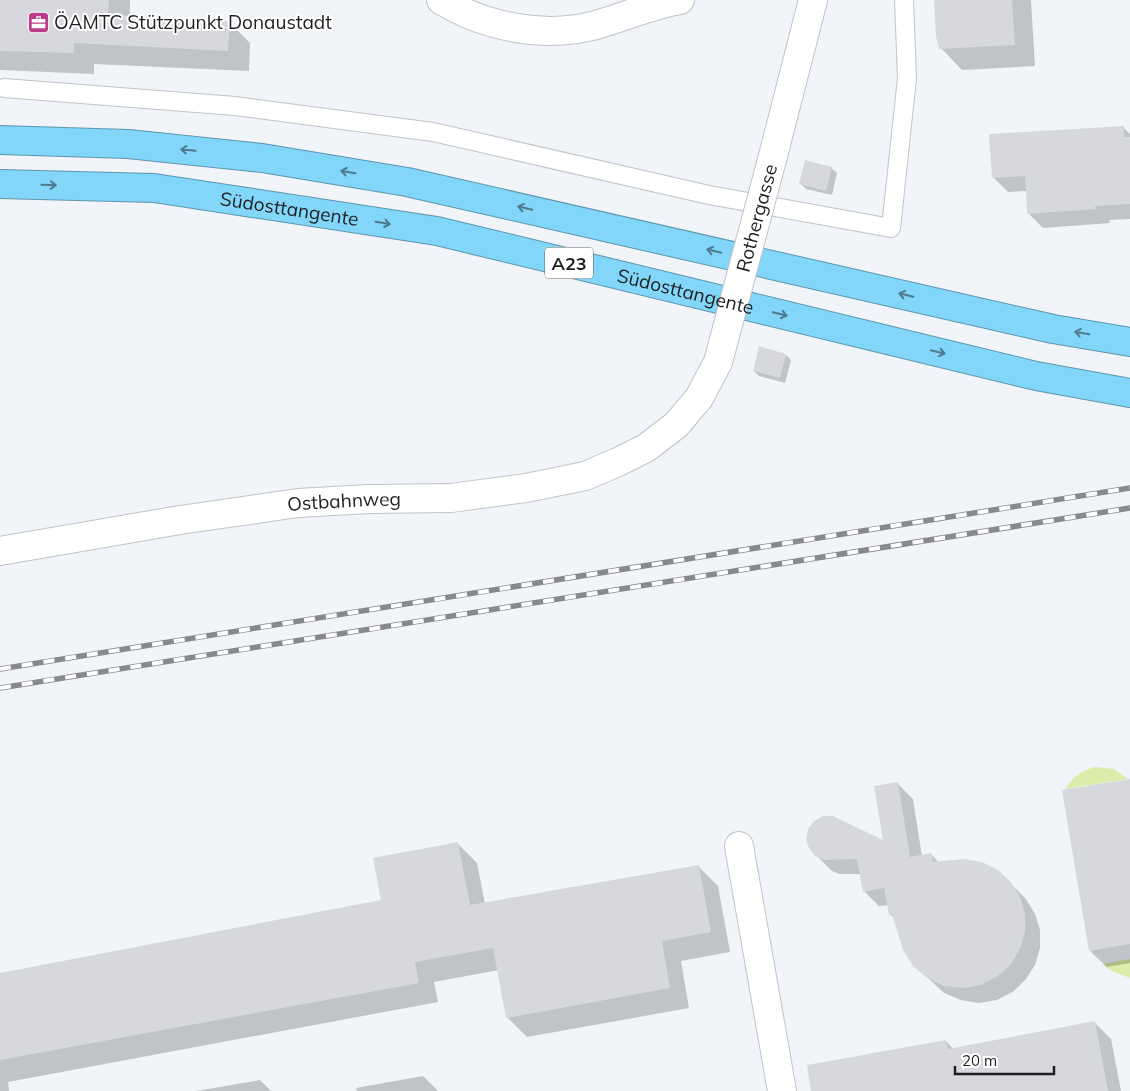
<svg xmlns="http://www.w3.org/2000/svg" width="1130" height="1091" font-family="Mulish,sans-serif">
	<style>
		.green { fill: #daedab }
		.shadow { fill: #0003 }
		.building { fill: #d6d8dd }
		.lines { fill: none; stroke-linecap: round; stroke-linejoin: round }
		.lane-casing { stroke: #c0c3c7; stroke-width: 20 }
		.street-casing { stroke: #c0c3c7; stroke-width: 30 }
		.highway-casing { stroke: #5e96ad; stroke-width: 30 }
		.lane { stroke: #fff; stroke-width: 18 }
		.street { stroke: #fff; stroke-width: 28 }
		.highway { stroke: #81d6f9; stroke-width: 28 }
		.rail-casing { stroke: #87898c; stroke-width: 5.5 }
		.rail { stroke: #fff; stroke-width: 4; stroke-dasharray: 11; stroke-linecap: butt }
		.street-bridge-casing { stroke: #c0c3c7; stroke-width: 30; stroke-linecap: butt }
		.street-bridge { stroke: #fff; stroke-width: 28 }
		.oneway { stroke: #507a8c }
		.labels { text-anchor: middle; dominant-baseline: central; stroke-width: 4; stroke-linejoin: round; paint-order: stroke }
		.shield { fill: #fff; stroke: #626263; stroke-width: 1 }
		.shield-label { font-size: 18px; font-weight: bold; fill: #1e1f20 }
		.poi-label { font-size: 19px; fill: #1e1f20; stroke: #fff; text-anchor: start }
		.street-label { font-size: 19px; fill: #1e1f20; stroke: #fff }
	</style>
	<rect width="100%" height="100%" fill="#f1f4f9"/>
	<g class="green">
		<path d="M1095 767 1114 769 1128 779 1065 789C1073 777 1081 771 1095 767Z"/>
		<polygon points="1130,959 1130,978 1110,970 1102,964"/>
	</g>
	<g class="shadow">
		<polygon points="0,0 130,0 130,17 229,22 250,43 249,71 94,64 94,74 0,70"/>
		<polygon points="935,0 1031,0 1035,66 962,70 941,48"/>
		<polygon points="1123,127 1130,134 1130,219 1109,220 1110,223 1043,228 1028,213 1027,191 1008,192 993,177"/>
		<polygon points="831,168 837,173 832,195 806,189 801,184"/>
		<polygon points="786,355 791,360 785,383 759,376 754,371"/>
		<polygon points="1130,780 1130,963 1107,967 1090,951"/>
		<polygon points="898,784 913,799 922,856 931,854 939,863 1010,883 1026,899 1035,914 1040,930 1040,948 1035,965 1026,979 1014,991 997,1000 979,1003 961,1000 944,993 914,965 894,918 890,914 889,905 879,906 864,891 861,874 840,874 832,871 816,855 884,842"/>
		<polygon points="457,843 477,863 485,904 698,866 718,886 730,952 681,961 689,1008 527,1037 507,1017 499,970 434,982 438,1002 8,1082 9,1091 0,1091 0,974 382,901"/>
		<polygon points="1095,1023 1111,1039 1121,1091 812,1091 946,1041 953,1049"/>
		<polygon points="423,1076 438,1091 357,1091 356,1088"/>
		<polygon points="260,1080 271,1091 196,1091"/>
	</g>
	<g class="building">
		<polygon points="0,0 109,0 108,15 230,21 228,51 74,43 74,53 0,51"/>
		<polygon points="934,0 1012,0 1015,45 939,49 936,36"/>
		<polygon points="1124,126 1124,137 1130,137 1130,204 1095,206 1096,209 1027,214 1025,176 992,178 989,134"/>
		<polygon points="805,160 832,167 826,191 799,184"/>
		<polygon points="759,346 786,354 780,378 753,371"/>
		<polygon points="1130,779 1130,944 1089,951 1062,790"/>
		<polygon points="898,782 910,857 931,853 933,862 964,859 982,862 998,870 1011,882 1020,897 1025,914 1025,932 1020,949 1011,964 998,976 981,985 963,988 944,986 927,978 913,966 903,950 892,914 889,915 884,888 863,892 857,859 824,860 815,856 809,848 806,840 808,829 814,821 823,816 833,816 883,840 874,786"/>
		<polygon points="458,842 470,905 699,865 711,932 662,941 670,988 506,1018 493,948 415,962 419,983 0,1060 0,973 381,900 373,858"/>
		<polygon points="1095,1021 1108,1091 811,1091 807,1065 946,1040 948,1049"/>
	</g>
	<g class="lines">
		<defs>
			<polyline id="lane" points="4,88 235,106 433,132 709,195 891,228 907,78 904,0"/>
			<g id="street">
				<path d="M441 0C485 27 545 39 596 25 624 17 651 5 680 0"/>
				<polyline points="773,156 813,0"/>
				<path id="s1" d="M0 551 180 520 298 503 369 499 451 498 526 488 585 476 618 462 646 448 676 425 699 398 718 362"/>
				<polyline points="739,846 782,1091"/>
			</g>
			<g id="highway">
				<polyline points="0,140 128,144 262,158 407,182 1053,329 1130,342"/>
				<path id="s2" d="M0 184 154 188 437 231 1036 376 1130 393"/>
			</g>
		</defs>
		<use href="#lane" class="lane-casing"/>
		<use href="#street" class="street-casing"/>
		<use href="#highway" class="highway-casing"/>
		<use href="#lane" class="lane"/>
		<use href="#street" class="street"/>
		<use href="#highway" class="highway"/>
		<defs>
			<g id="rail">
				<polyline points="0,669 1130,488"/>
				<polyline points="0,688 1130,508"/>
			</g>
		</defs>
		<use href="#rail" class="rail-casing"/>
		<use href="#rail" class="rail"/>
		<defs>
			<g id="street-bridge">
				<path id="s3" d="M718 362 773 156"/>
			</g>
		</defs>
		<use href="#street-bridge" class="street-bridge-casing"/>
		<use href="#street-bridge" class="street-bridge"/>
	</g>
	<defs><path id="oneway-shaft" d="M-6 0H5M1.5-3L5.5 0L1.5 3" fill="none" stroke-width="1.6" stroke-linecap="round" stroke-linejoin="round" transform="scale(1.25)"/></defs>
	<g class="oneway">
		<use href="#oneway-shaft" transform="translate(188 150) rotate(-174)"/>
		<use href="#oneway-shaft" transform="translate(348 172) rotate(-171)"/>
		<use href="#oneway-shaft" transform="translate(49 185) rotate(2)"/>
		<use href="#oneway-shaft" transform="translate(525 208) rotate(-167)"/>
		<use href="#oneway-shaft" transform="translate(383 223) rotate(9)"/>
		<use href="#oneway-shaft" transform="translate(714 251) rotate(-167)"/>
		<use href="#oneway-shaft" transform="translate(906 295) rotate(-167)"/>
		<use href="#oneway-shaft" transform="translate(780 314) rotate(14)"/>
		<use href="#oneway-shaft" transform="translate(1082 333) rotate(-170)"/>
		<use href="#oneway-shaft" transform="translate(938 352) rotate(14)"/>
	</g>
	<defs>
		<symbol id="office-square" viewBox="-11 -11 22 22"><rect x="-9" y="-9" width="18" height="18" rx="4" fill="#bb3d8a" stroke="#fff"/><path d="M-6-3h4V-5.5h4V-3h4V5H-6ZM-1-4.5V-3h2v-1.5ZM-6 0V1H6V0Z" fill="#fff"/></symbol>
	</defs>
	<g fill-rule="evenodd">
		<use href="#office-square" x="26" y="10" width="25" height="25"/>
	</g>
	<g class="labels">
		<rect class="shield" x="545" y="247.5" width="48" height="31" rx="4"/>
		<g class="shield-label">
			<text x="569" y="263">A23</text>
		</g>
		<g class="poi-label">
			<text x="54" y="22">ÖAMTC Stützpunkt Donaustadt</text>
		</g>
		<g class="street-label">
			<text stroke="none"><textPath href="#s2" startOffset="291">Südosttangente</textPath></text>
			<text stroke="none"><textPath href="#s3" startOffset="149">Rothergasse</textPath></text>
			<text stroke="none"><textPath href="#s2" startOffset="696">Südosttangente</textPath></text>
			<text stroke="none"><textPath href="#s1" startOffset="348">Ostbahnweg</textPath></text>
		</g>
	</g>
	<path d="M955 1066v8h99v-8" fill="none" stroke="#1e1f20" stroke-width="2.5"/>
	<text x="962" y="1066" font-size="15" fill="#1e1f20" stroke="#ffffff" stroke-width="4" paint-order="stroke">20 m</text>
</svg>
